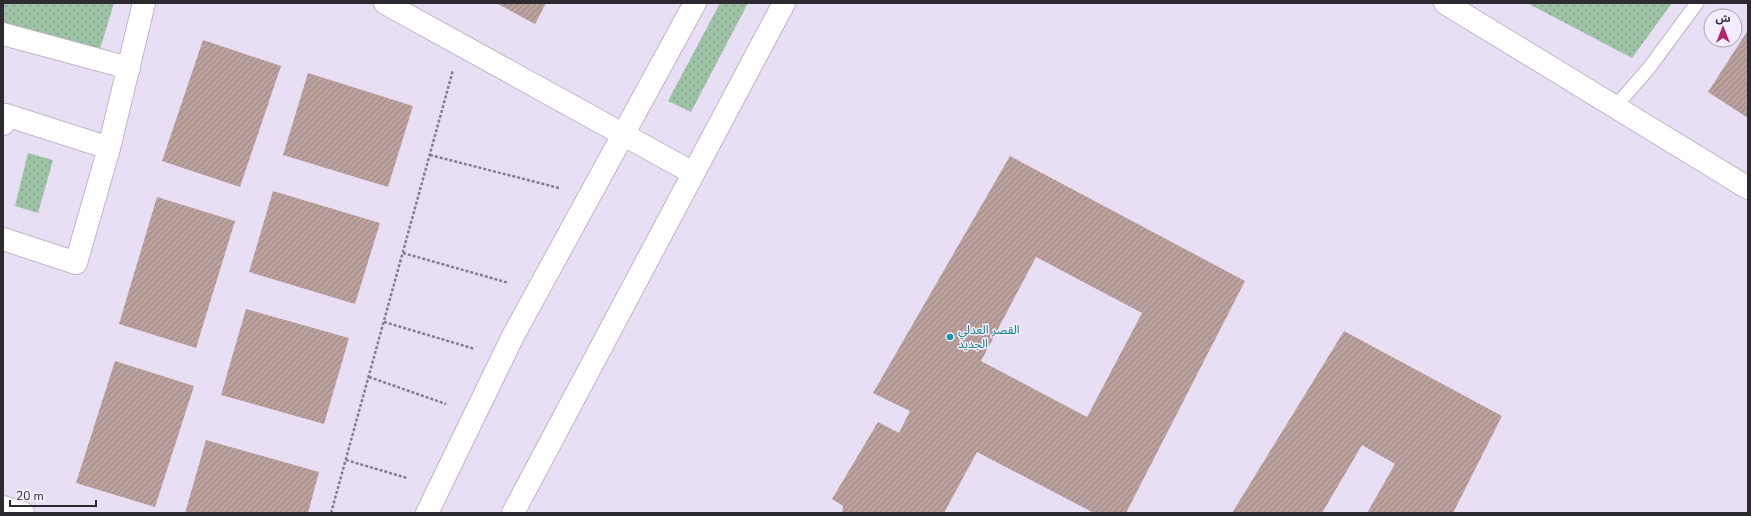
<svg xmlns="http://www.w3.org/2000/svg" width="1751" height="516" font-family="'Nunito Sans','Noto Sans Arabic',sans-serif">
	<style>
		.grass { fill: url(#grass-dots) }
		.building { fill: url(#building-hatch); fill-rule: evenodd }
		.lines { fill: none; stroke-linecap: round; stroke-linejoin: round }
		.lane-casing { stroke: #bfb5c9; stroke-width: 15 }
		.street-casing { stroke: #bfb5c9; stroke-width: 24 }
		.secondary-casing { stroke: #bfb5c9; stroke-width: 24 }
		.path { stroke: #847e8c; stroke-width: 2.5; stroke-dasharray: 3 2; stroke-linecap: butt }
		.lane { stroke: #fff; stroke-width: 13 }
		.street { stroke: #fff; stroke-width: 22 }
		.secondary { stroke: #fff; stroke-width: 22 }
		.culture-dot { fill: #0f9aa8; stroke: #f5edfe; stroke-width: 1.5 }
		.labels { text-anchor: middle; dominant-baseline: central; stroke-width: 3; stroke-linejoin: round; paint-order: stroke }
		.culture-label { font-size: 12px; fill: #0d838f; stroke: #f5edfe; text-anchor: start }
	</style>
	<defs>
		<pattern id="grass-dots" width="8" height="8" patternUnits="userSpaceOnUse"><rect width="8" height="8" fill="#9dc2a5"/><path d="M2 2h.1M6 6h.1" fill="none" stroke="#809e87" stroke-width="1.8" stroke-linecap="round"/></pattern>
		<pattern id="building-hatch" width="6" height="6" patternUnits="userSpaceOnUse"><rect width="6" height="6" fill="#baa19d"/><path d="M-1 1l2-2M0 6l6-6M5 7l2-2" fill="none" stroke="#988381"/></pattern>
	</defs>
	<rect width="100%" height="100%" fill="#e9dff4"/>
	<g class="grass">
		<polygon points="3,3 114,3 96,62 3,36"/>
		<polygon points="720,3 748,3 691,112 668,101"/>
		<polygon points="1527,3 1672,3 1632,58"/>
		<polygon points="28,153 53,160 38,213 15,206"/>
	</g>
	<g class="building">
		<polygon points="496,3 546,3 535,24"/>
		<polygon points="1748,30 1748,118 1708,92"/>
		<polygon points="203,40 281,66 240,187 162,161"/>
		<polygon points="308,73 413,106 388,187 283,155"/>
		<path d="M1010 156 1245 281 1126 513H1094L977 452 944 513H842L843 506 832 499 878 422 899 433 910 411 873 393ZM1036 257 1142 313 1087 417 981 361Z"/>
		<polygon points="273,191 380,223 355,304 249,272"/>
		<polygon points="157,197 235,221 196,348 119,324"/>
		<polygon points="246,309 349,338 324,424 221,395"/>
		<polygon points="1344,331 1502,416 1453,513 1367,513 1395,464 1362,445 1322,513 1232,513"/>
		<polygon points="115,361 194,386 155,507 76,483"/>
		<polygon points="206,440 319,472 308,513 185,513"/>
	</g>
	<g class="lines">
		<defs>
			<polyline id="lane" points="1615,107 1649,68 1697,3"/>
			<g id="street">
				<polyline points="385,3 693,173"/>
				<polyline points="1445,3 1748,188"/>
				<polyline points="3,34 129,68"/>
				<polyline points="3,124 6,115 109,148"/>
				<polyline points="3,239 76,263 109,148 144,3"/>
				<polyline points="3,507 23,513"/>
			</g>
			<g id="secondary">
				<polyline points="427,513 513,336 695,3"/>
				<polyline points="513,513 784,3"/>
			</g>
		</defs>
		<use href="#lane" class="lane-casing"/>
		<use href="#street" class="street-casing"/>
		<use href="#secondary" class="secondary-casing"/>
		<g class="path">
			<polyline points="430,155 559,188"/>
			<polyline points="403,253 509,283"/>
			<polyline points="384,322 475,349"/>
			<polyline points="369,377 446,404"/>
			<polyline points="346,460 407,478"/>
			<polyline points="331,513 453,70"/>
		</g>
		<use href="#lane" class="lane"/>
		<use href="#street" class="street"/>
		<use href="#secondary" class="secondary"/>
	</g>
	<circle class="culture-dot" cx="950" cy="337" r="4"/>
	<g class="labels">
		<g class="culture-label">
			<text x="958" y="330">القصر العدلي<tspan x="958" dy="14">الجديد</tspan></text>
		</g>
	</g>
	<rect width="1751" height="516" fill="none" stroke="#2d2931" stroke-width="8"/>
	<g transform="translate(1723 28)"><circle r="19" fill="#f5edfe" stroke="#a59fac"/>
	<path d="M0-3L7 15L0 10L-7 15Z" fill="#af2769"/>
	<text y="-6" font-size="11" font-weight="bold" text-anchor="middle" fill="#2d2931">ش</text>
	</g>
	<path d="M10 500v6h86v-6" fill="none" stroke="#2d2931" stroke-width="2"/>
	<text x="16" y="500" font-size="12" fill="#2d2931" stroke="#f5edfe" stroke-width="3" paint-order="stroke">20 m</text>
</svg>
